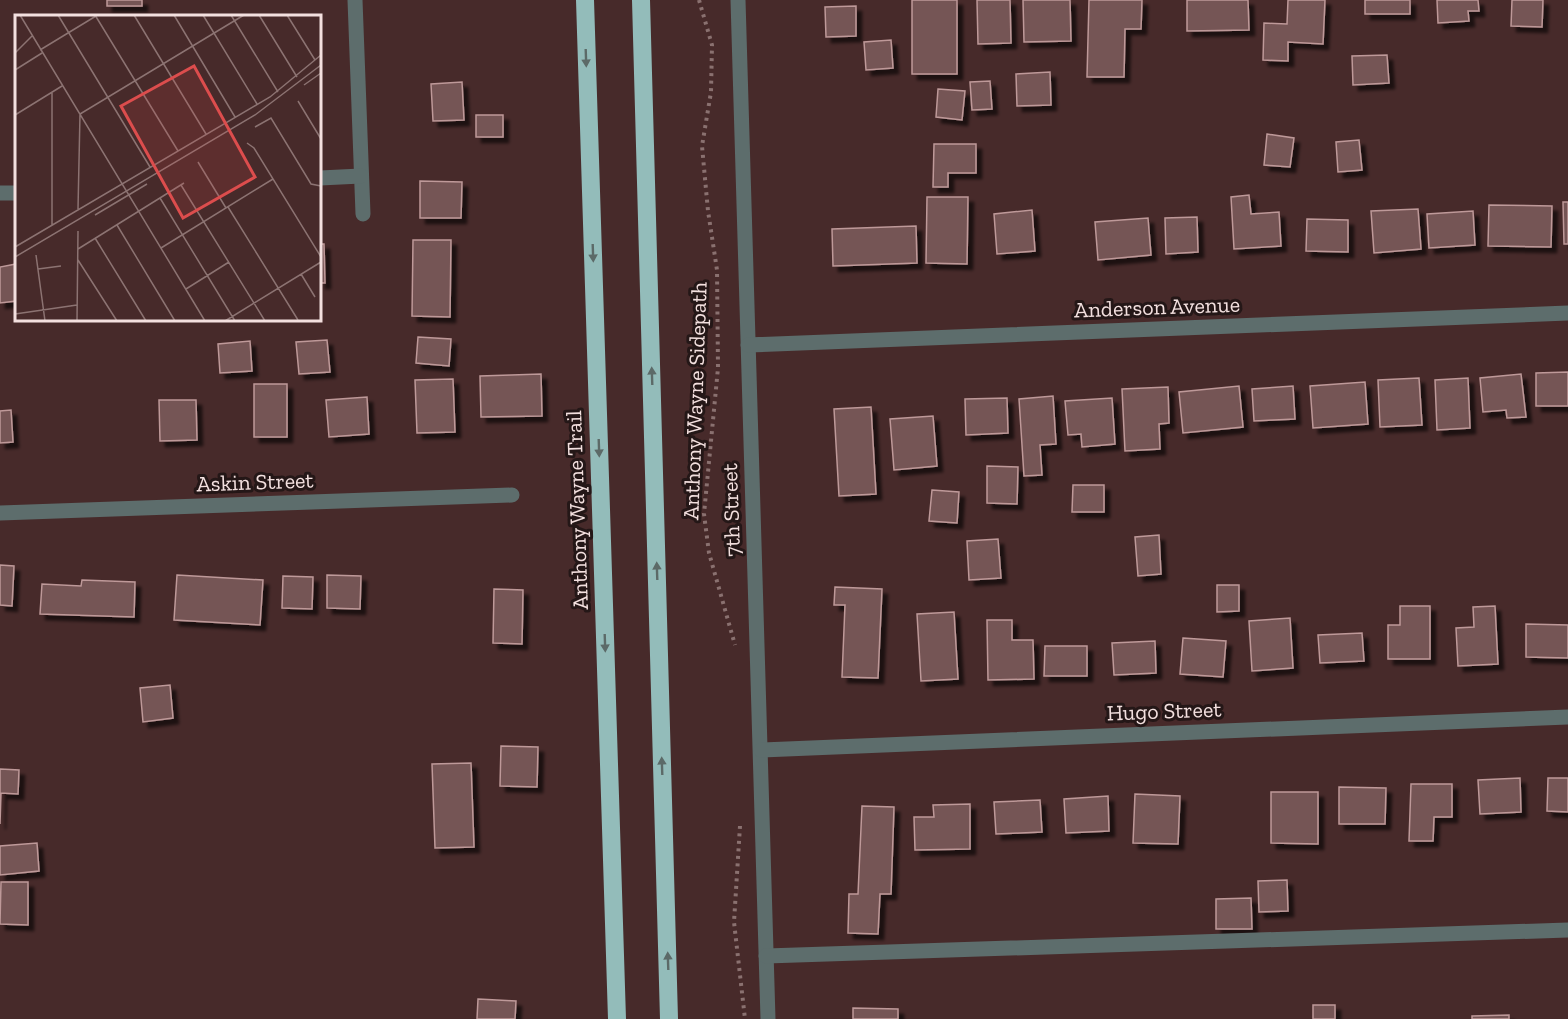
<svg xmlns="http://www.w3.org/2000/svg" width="1568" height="1019" font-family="'Zilla Slab',serif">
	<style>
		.building { fill: #755454; stroke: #be9999; stroke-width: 1.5; filter: url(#shadow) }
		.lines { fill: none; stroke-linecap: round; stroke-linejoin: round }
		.path { stroke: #8a7170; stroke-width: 4; stroke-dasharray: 3 4.5; stroke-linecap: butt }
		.minor { stroke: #5d6d6c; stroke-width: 15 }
		.highway { stroke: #93bcba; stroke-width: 18 }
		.oneway { fill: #5c6a68 }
		.labels { text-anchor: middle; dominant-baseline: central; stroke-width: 6; stroke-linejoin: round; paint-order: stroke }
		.street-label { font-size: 22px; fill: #f3e0df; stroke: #241717 }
		.inset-road { fill: none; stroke: #8c7372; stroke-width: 1.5 }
		.view { fill: #dc4d4d; fill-opacity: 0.15; stroke: #dc4d4d; stroke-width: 3 }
		.inset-edge { fill: none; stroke: #f3e0df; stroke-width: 3 }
	</style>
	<defs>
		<filter id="shadow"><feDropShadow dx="5.5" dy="5.5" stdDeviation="1.5" flood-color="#0009"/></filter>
	</defs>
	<rect width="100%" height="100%" fill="#472a2a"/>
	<g class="building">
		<rect x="107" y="0" width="35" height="6"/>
		<rect x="912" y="0" width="45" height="74"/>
		<polygon points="977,0 1010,0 1011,43 978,44"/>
		<polygon points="1023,0 1070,0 1071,41 1024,42"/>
		<polygon points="1089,0 1142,0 1141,29 1125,29 1124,77 1087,77"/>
		<polygon points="1187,0 1248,0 1249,30 1187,31"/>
		<polygon points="1288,0 1325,0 1323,44 1288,42 1288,61 1263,60 1264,23 1287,24"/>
		<rect x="1365" y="0" width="45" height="14"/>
		<polygon points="1437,0 1478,0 1479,11 1468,11 1469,21 1438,23"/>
		<polygon points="1512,0 1543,0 1542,27 1511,26"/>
		<polygon points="856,6 856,36 826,37 825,7"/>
		<polygon points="891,40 893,68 866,70 864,42"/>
		<polygon points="1387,55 1389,83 1353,85 1352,56"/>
		<polygon points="1050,72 1051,105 1017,106 1016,74"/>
		<polygon points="990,81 992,109 972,110 970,82"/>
		<polygon points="462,82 464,120 433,121 431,84"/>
		<polygon points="938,89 965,91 962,120 936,117"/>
		<rect x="476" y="115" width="27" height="22"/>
		<polygon points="1267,134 1294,138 1290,167 1264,165"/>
		<polygon points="1359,140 1362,170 1338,172 1336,142"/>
		<polygon points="934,144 976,144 976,173 948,173 948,187 933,187"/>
		<polygon points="420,181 462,182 461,218 420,218"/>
		<polygon points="1249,195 1251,214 1279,212 1281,246 1234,249 1231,197"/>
		<polygon points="927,197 968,197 967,264 926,263"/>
		<polygon points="1563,202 1568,202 1568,244 1564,244"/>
		<polygon points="1489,205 1552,206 1551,247 1488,246"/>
		<polygon points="1418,209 1421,249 1374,253 1371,211"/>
		<polygon points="1032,210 1035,251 997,254 994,214"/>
		<polygon points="1473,211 1475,245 1429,248 1427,214"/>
		<polygon points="1197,217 1198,252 1166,254 1165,218"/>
		<polygon points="1148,218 1151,255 1098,260 1095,222"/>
		<polygon points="1307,219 1348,220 1348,252 1306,251"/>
		<polygon points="916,226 917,263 833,266 832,229"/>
		<polygon points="413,240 451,240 450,317 412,316"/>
		<polygon points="320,244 324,244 325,283 320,283"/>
		<polygon points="16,264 16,301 0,303 0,267"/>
		<polygon points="418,337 451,339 449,366 416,363"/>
		<polygon points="327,340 330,372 299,374 296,342"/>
		<polygon points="250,341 252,371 220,373 218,344"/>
		<polygon points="1568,372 1568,406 1536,406 1536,373"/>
		<polygon points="541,374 542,416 481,417 480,376"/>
		<polygon points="1521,374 1526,417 1507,418 1506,410 1483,412 1480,378"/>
		<polygon points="1419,378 1422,425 1380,427 1378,380"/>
		<polygon points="1468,378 1470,428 1437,430 1435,380"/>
		<polygon points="453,379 455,432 417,433 415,380"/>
		<polygon points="1365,382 1368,424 1313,428 1310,386"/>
		<rect x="254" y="384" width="33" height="53"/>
		<polygon points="1239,386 1243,427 1183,433 1179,392"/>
		<polygon points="1293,386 1295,419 1254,421 1252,389"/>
		<polygon points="1168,387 1169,423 1159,424 1160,449 1125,451 1122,389"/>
		<polygon points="1053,396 1056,444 1040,445 1042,475 1024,476 1019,399"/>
		<polygon points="367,397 369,434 329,437 326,400"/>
		<polygon points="1007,398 1008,433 966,435 965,399"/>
		<polygon points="1112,398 1115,444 1082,447 1081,434 1068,435 1065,401"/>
		<polygon points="159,400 196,400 197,440 160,441"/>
		<polygon points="871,407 876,494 839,496 834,409"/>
		<polygon points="11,410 13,442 0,443 0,411"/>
		<polygon points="933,416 937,466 894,470 890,419"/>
		<polygon points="987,466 1018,467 1017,504 987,503"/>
		<polygon points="1073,485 1104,485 1104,512 1072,512"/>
		<polygon points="932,490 959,492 957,523 929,521"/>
		<polygon points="1159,535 1161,574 1138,576 1135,537"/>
		<polygon points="998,539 1001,578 969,580 967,541"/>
		<polygon points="0,565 14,566 12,606 0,605"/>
		<polygon points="177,575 263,580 260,625 174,620"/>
		<polygon points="327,575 361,576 360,609 327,608"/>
		<polygon points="283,576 313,577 312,609 282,608"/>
		<polygon points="82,580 135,582 134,617 40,614 42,584 81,586"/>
		<polygon points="1217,585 1239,585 1239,611 1217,612"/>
		<polygon points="835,587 882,589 878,678 842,677 845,605 834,605"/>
		<polygon points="494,589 523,590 522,644 493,643"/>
		<polygon points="1400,606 1430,606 1430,659 1388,659 1388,625 1400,625"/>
		<polygon points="1495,606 1498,664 1458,666 1456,628 1474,627 1473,607"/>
		<polygon points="954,612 958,679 921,681 917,614"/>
		<polygon points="1290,618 1293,668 1252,671 1249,621"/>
		<polygon points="987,620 1012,620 1012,640 1033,640 1034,679 988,680"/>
		<polygon points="1526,624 1568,625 1568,658 1526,657"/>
		<polygon points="1362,633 1364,661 1320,663 1318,635"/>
		<polygon points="1183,638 1226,641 1223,677 1180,674"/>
		<polygon points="1155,641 1156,673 1114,675 1112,643"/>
		<polygon points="1045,646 1087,646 1087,676 1044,676"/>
		<polygon points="170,685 173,718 143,722 140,688"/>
		<polygon points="501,746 538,747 537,787 500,786"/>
		<polygon points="471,763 474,847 435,848 432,764"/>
		<polygon points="0,769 19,770 18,794 1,793 0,824"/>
		<polygon points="1520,778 1521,812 1480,814 1478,780"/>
		<polygon points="1548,778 1568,778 1568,812 1547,811"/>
		<polygon points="1411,784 1452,784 1452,817 1434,817 1433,841 1409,841"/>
		<polygon points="1339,787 1386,788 1385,824 1339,824"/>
		<polygon points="1271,792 1318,792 1318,844 1271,843"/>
		<polygon points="1135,794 1180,796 1178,844 1133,843"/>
		<polygon points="1108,796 1109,831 1066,833 1064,799"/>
		<polygon points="1040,800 1042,832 996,834 994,802"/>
		<polygon points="970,804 970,849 915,850 914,817 934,817 933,805"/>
		<polygon points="862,806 894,807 891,894 880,894 878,934 848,933 849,894 858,894"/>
		<polygon points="37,843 39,871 0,875 0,846"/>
		<polygon points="1287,880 1288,911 1259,912 1258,881"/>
		<polygon points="1,882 28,882 28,925 0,924"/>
		<polygon points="1251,898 1252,929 1216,929 1216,899"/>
		<polygon points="478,999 516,1001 515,1019 477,1019"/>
		<rect x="1313" y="1005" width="22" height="14"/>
		<polygon points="853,1008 898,1009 898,1019 853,1019"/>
		<polygon points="1509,1015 1509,1019 1472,1019 1472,1016"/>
	</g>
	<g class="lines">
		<g class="path">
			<polyline points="699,0 712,45 711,92 702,146 708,211 717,270 718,368 704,514 709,553 735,645"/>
			<polyline points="740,826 734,922 745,1019"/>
		</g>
		<g class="minor">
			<polyline points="355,0 363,214"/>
			<polyline points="738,0 768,1019"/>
			<polyline points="320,178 361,176"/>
			<polyline points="0,193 16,193"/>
			<polyline points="748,345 1568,313"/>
			<polyline points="0,513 512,495"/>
			<polyline points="761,750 1568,717"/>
			<polyline points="766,956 1568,930"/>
		</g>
		<g class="highway">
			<polyline points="585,0 617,1019"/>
			<polyline points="641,0 669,1019"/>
		</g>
	</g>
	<defs><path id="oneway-solid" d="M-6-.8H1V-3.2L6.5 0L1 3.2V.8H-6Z" transform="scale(1.5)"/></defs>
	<g class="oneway">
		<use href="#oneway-solid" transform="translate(586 58) rotate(88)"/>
		<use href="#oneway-solid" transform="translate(593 253) rotate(88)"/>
		<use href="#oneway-solid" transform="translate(652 376) rotate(-92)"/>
		<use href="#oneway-solid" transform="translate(599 448) rotate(88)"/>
		<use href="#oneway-solid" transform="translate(657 571) rotate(-92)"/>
		<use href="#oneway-solid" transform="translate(605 643) rotate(88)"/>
		<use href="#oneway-solid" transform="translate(662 766) rotate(-92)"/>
		<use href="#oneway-solid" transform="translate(668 961) rotate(-92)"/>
	</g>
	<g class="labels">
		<g class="street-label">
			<text transform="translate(1157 307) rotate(-2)">Anderson Avenue</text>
			<text transform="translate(695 401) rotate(-88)">Anthony Wayne Sidepath</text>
			<text transform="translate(255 482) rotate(-2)">Askin Street</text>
			<text transform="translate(577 510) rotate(-92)">Anthony Wayne Trail</text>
			<text transform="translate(731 510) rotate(-92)">7th Street</text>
			<text transform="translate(1164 711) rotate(-2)">Hugo Street</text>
		</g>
	</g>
	<g transform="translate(15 15)">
		<rect width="306" height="306" fill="#472a2a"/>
		<path class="inset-road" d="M5 0 190 306M43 0 135 152M80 0 163 136M119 0 191 119M159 0 220 102M188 0 242 89M216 0 263 77M244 0 282 62M272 0 300 45M25 35 81 1M0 38 17 21M0 55 27 38M289 70 306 58M283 86 306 124M0 100 47 71M240 112 256 103 296 169 306 171M232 128 239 133 306 242M183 147 211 193M166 170 250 306M145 183 220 306M213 192 283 305M63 194 65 99 229 0M80 200 132 169M37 210V78M102 210 160 306M80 223 131 306M0 232 255 82 306 40M146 233 258 164M63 234 169 168M21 240 30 306M0 242 240 100 306 50M63 245 102 306M23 254 46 251M286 259 300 282M171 274 214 247M0 299 62 290M62 306 63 216M210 306 306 247"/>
		<path class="view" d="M179 51 240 162 168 203 106 91Z"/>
		<rect width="306" height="306" class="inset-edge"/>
	</g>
</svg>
